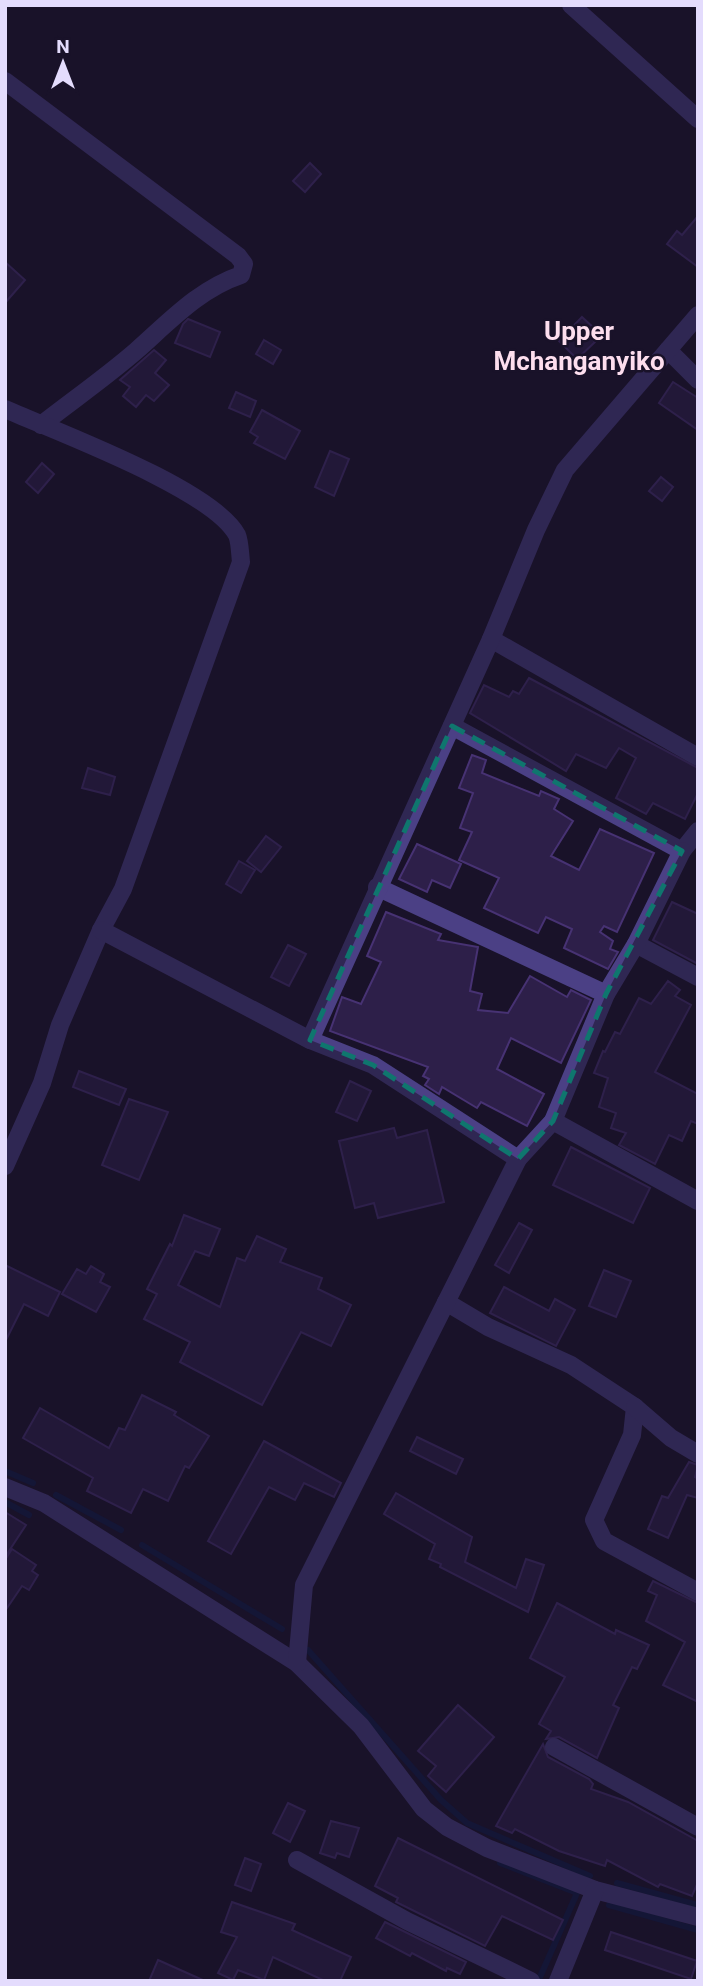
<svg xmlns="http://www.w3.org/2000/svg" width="703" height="1986" font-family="Roboto,sans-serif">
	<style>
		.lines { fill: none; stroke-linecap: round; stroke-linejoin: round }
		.stream { stroke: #0e1b46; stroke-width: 6 }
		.building { fill: #2d1f49; stroke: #473273; stroke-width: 2 }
		.street { stroke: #4b4085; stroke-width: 18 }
		.marked { fill: none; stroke: #0f766e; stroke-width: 5; stroke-dasharray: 14 9; stroke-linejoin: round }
		.labels { text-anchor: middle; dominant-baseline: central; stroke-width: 5; stroke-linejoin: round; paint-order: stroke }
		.quarter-label { font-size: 26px; font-weight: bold; fill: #fddeee; stroke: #191229 }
	</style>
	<rect width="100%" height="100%" fill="#191229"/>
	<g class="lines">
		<g class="stream">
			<polyline points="5,1471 33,1483"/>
			<polyline points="56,1495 121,1530"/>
			<polyline points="5,1502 29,1515"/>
			<polyline points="142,1545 282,1629"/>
			<polyline points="308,1650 441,1800 467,1823 590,1876"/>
			<polyline points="500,1863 577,1893 540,1977"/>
			<polyline points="617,1883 697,1905"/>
			<polyline points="609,1905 698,1930"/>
		</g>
	</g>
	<g class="building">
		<polygon points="310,163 321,174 305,192 293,181"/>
		<polygon points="698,216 698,267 667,244 677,231 682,235"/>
		<polygon points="5,262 25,280 5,303"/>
		<polygon points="582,317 594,328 588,335 595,342 577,359 559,341"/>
		<polygon points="188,319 220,332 210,357 175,343 183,324"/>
		<polygon points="264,340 281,350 273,364 256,354"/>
		<polygon points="154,350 166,360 155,373 169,385 154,401 146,395 136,407 123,396 130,387 120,380"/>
		<polygon points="673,382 698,398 698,430 659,403"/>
		<polygon points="236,392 256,401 250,417 229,408"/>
		<polygon points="262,410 300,431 285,459 254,443 258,437 250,432"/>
		<polygon points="330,451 349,459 334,496 315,487"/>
		<polygon points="42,463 54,474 38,493 26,482"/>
		<polygon points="661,477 673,487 662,501 649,491"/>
		<polygon points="529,678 698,768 698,793 685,819 653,803 646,814 616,798 636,758 619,748 606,768 576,754 566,771 470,713 484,685 509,697 513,691 519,694"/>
		<polygon points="472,755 486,760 482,773 539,796 541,791 559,799 554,809 573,821 551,856 579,870 600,829 654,853 617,932 604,926 600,932 613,941 610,949 618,952 608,969 564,948 572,929 546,917 538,933 484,908 499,878 459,860 472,832 460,828 473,793 459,788"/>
		<polygon points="88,768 115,777 110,795 82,788"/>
		<polygon points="266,836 281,847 261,872 247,861"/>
		<polygon points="417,844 461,864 450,888 432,880 427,892 399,879"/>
		<polygon points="239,861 255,870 241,893 226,884"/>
		<polygon points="672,902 698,914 698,964 653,940"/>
		<polygon points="386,912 441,934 438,940 478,947 470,991 482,994 478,1010 508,1013 530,976 567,997 571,990 591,1000 561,1063 511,1038 497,1069 544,1094 527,1126 481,1102 477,1108 442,1087 439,1094 425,1085 429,1079 423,1076 428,1067 330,1031 342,997 361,1004 381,962 367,956"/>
		<polygon points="288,945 306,954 289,986 271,977"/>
		<polygon points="668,981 680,990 675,996 691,1005 655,1072 698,1094 698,1124 691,1121 682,1141 669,1135 655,1164 619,1145 626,1133 611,1128 616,1113 599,1107 608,1078 594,1073 603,1051 605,1052 615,1032 620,1034 639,998 651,1004"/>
		<polygon points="79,1071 126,1089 119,1105 73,1087"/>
		<polygon points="350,1081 371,1091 357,1121 336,1112"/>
		<polygon points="129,1099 168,1112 139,1180 102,1165"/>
		<polygon points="394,1128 397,1138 427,1130 444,1202 378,1218 374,1203 355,1208 339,1141"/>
		<polygon points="571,1147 650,1188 633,1223 553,1185"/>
		<polygon points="184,1215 220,1229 209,1256 195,1251 178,1285 220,1307 237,1258 245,1261 257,1236 286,1249 280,1262 322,1278 318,1289 351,1305 331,1346 301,1332 262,1405 180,1362 190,1342 144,1319 157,1294 147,1289 170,1244 172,1246"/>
		<polygon points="519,1223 532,1230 509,1273 495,1265"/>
		<polygon points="5,1265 60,1292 48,1316 24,1304 5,1342"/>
		<polygon points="91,1266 104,1274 100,1282 110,1287 96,1312 62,1294 77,1269 86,1274"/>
		<polygon points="604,1270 631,1281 616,1317 589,1306"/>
		<polygon points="504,1287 549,1311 555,1299 575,1310 556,1346 490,1313"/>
		<polygon points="142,1395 176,1412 174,1415 209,1436 189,1468 185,1466 168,1501 143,1489 131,1513 87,1491 93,1478 23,1438 40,1408 109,1448 119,1428 125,1430"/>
		<polygon points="417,1437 463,1459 456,1474 410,1451"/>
		<polygon points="264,1441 341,1483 334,1497 304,1483 295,1500 269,1487 231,1554 208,1541"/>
		<polygon points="689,1462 698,1465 695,1477 698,1479 698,1498 687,1495 668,1538 648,1529 662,1496 668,1498"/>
		<polygon points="396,1493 472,1537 465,1562 516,1588 526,1559 544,1565 528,1612 440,1567 441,1564 429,1559 435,1544 384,1514"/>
		<polygon points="5,1512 26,1525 5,1557"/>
		<polygon points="12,1549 36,1565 32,1571 38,1575 29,1590 22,1586 5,1611 5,1560"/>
		<polygon points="653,1581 698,1603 698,1702 663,1685 685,1642 646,1621 657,1595 648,1591"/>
		<polygon points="557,1603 615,1634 616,1630 649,1645 637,1669 632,1667 613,1705 619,1708 597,1758 559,1737 546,1739 551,1731 539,1724 565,1677 530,1658"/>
		<polygon points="458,1705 494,1737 446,1792 428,1776 436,1766 418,1751"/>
		<polygon points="543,1744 548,1757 589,1779 593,1784 591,1789 628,1802 698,1841 698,1882 692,1896 660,1884 658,1887 607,1860 605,1866 559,1851 515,1829 512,1833 496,1826"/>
		<polygon points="288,1803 305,1811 290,1842 273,1833"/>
		<polygon points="331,1821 359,1828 349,1857 337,1853 335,1858 320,1853"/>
		<polygon points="398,1838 563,1920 553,1940 502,1916 485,1946 396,1902 398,1898 375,1886"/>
		<polygon points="245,1858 261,1864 251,1891 235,1885"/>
		<polygon points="232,1902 295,1924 292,1930 351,1957 340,1981 325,1981 273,1957 264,1980 238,1970 233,1980 218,1973 237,1937 221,1932"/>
		<polygon points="385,1922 466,1962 460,1974 447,1968 446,1971 412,1953 410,1956 376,1938"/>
		<polygon points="611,1932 697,1961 691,1979 605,1950"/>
		<polygon points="158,1960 205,1981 149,1981"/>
	</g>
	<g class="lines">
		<g class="street">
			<polyline points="571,5 698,119"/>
			<path d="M5 81 238 256 244 264 241 275C199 289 169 322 136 351 106 377 73 400 41 425"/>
			<polyline points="668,350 698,380"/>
			<path d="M5 409C57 432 212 489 237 535 240 542 240 554 241 562L123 889 101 930 60 1025 42 1083 5 1166"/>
			<polyline points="491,639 698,757"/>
			<polyline points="452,726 682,851 698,831"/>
			<polyline points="377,887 606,994"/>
			<polyline points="101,930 310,1040"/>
			<polyline points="636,944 698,977"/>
			<polyline points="553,1121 606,994 636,944 682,851"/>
			<polyline points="518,1159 373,1065 310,1040 491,639 536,530 565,470 698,315"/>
			<polyline points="446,1302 488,1327 571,1365 635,1407 632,1435 594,1520 604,1541 698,1592"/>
			<polyline points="635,1407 671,1438 698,1454"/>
			<polyline points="5,1487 44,1503 297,1663 361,1726 424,1809 447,1827 487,1848 595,1890 698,1917"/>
			<polyline points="297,1663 304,1585 518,1159 553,1121 698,1201"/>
			<polyline points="554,1747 698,1827"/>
			<polyline points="297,1860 407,1921 531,1981"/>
			<polyline points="558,1981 595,1890"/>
		</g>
	</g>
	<path d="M0 0H703V1986H0ZM452 726 682 851 606 994 553 1121 518 1159 373 1065 310 1040Z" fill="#191229" fill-opacity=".55" fill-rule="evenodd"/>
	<path class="marked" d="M452 726 682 851 606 994 553 1121 518 1159 373 1065 310 1040Z"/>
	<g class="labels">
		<g class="quarter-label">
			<text x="579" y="331">Upper<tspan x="579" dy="30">Mchanganyiko</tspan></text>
		</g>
	</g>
	<rect width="703" height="1986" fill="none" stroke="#e4dcfd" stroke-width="14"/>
	<g transform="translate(63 63)" stroke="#191229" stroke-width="5" paint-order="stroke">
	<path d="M0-5L12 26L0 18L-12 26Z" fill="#e4dcfd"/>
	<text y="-10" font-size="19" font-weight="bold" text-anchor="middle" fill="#e4dcfd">N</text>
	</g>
</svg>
